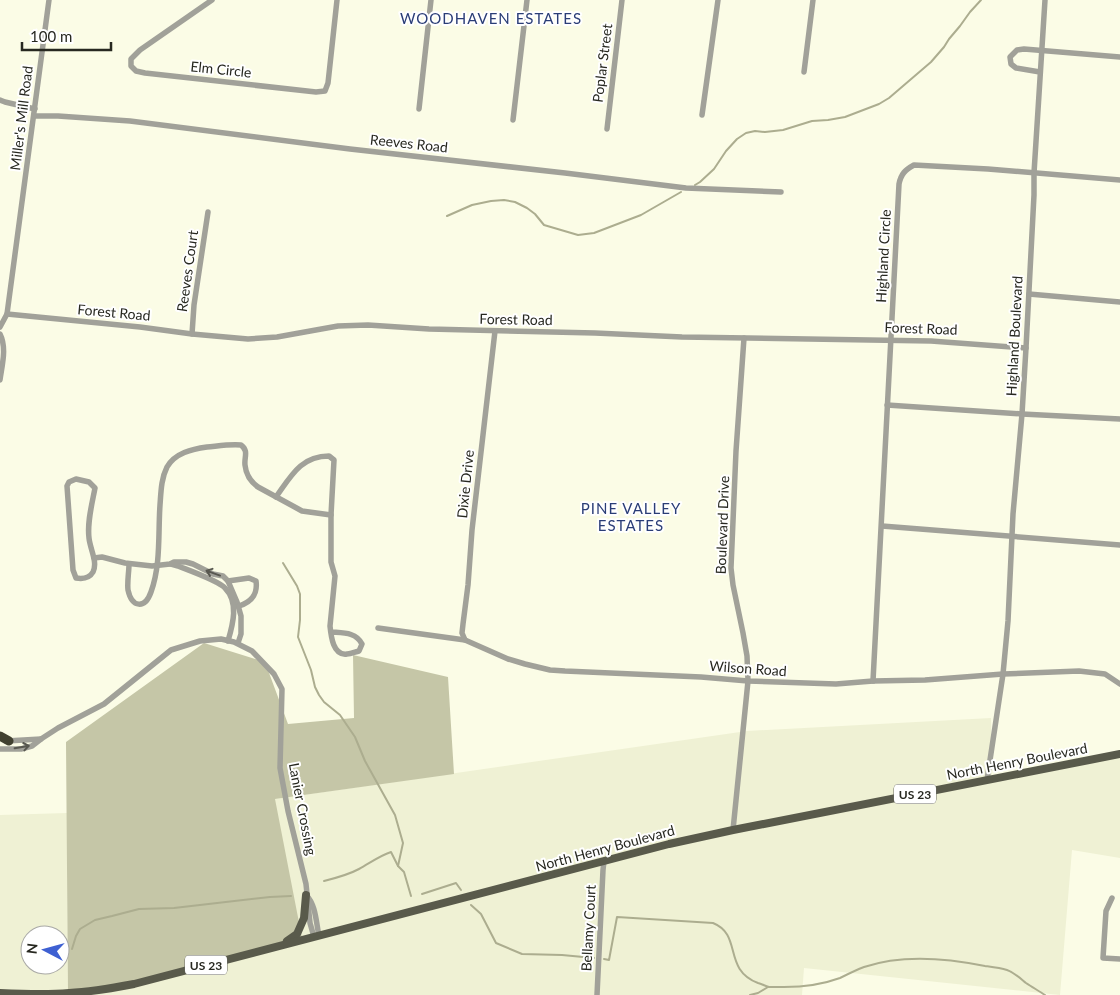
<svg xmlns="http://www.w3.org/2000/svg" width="1120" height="995" font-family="Lato,sans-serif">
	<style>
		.built { fill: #eff1d4; fill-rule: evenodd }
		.forest { fill: #c5c6a7 }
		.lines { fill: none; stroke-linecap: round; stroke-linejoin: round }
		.stream { stroke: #acad8f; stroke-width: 2 }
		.minor { stroke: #a1a199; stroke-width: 5.5 }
		.major { stroke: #595a4b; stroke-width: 8 }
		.highway { stroke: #414130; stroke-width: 9 }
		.oneway { stroke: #585850 }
		.labels { text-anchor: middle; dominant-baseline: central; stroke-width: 4; stroke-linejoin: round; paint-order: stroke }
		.shield { fill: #fff; stroke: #686863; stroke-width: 1 }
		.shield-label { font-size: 12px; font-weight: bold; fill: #272820 }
		.street-label { font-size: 14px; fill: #272820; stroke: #fff }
		.neighbourhood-label { font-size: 15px; letter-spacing: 1px; fill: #2a3d76; stroke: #fff }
	</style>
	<rect width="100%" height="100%" fill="#fbfce6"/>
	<path class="built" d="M991 718 992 779 1120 754V858L1072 850 1060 995 804 968 802 995H0V815L67 813 68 992 275 799 747 731ZM30 935H60V965H30Z"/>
	<polygon class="forest" points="204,643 265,662 288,724 354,718 353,655 448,677 454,774 275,799 303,943 159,978 68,993 66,742"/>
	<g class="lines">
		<g class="stream">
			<polyline points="695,185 700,182 714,169 726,151 737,139 746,133 755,131 765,132 783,130 812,121 828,120 845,117 879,104 889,98 931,62 944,47 949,39 960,26 970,12 981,0"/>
			<polyline points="447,216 472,205 491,201 504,200 515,202 527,208 535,214 544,225 578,235 594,233 641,215 681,192"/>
			<polyline points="283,563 297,586 300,594 300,620 298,637 311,670 315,687 319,695 324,702 340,715 355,737 365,761 395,815 403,843 398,866"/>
			<path d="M324 881C336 878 348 875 359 869 370 863 379 856 391 852L398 866 404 872 411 896"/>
			<polyline points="422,894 456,883 461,890"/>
			<polyline points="471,905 481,914 496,943 522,954 562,955 594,958"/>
			<polyline points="72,949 76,936 80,929 95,920 112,916 139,909 174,908 270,897 291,896"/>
			<path d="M604 959 609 960 617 917 713 923C743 935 722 969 758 983 762 984 765 986 769 987 774 987 779 987 784 987 804 987 821 985 840 978 848 974 856 970 864 967 902 954 946 958 985 966 992 967 1000 968 1007 970 1015 973 1020 978 1026 983 1032 987 1039 991 1045 995"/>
			<polyline points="750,995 758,993 768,987"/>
		</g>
		<g class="minor">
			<polyline points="212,0 140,50 131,59 131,66 136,71 145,73 316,92 325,91 328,83 337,0"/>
			<polyline points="804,72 813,0"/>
			<polyline points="1040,72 1016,68 1011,64 1010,57 1017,50 1024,49 1120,57"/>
			<polyline points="0,100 5,102 35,109"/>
			<polyline points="419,109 431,0"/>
			<polyline points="702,115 718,0"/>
			<polyline points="34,116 58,116 130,121 350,149 565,173 686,188 781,192"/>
			<polyline points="513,120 527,0"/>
			<polyline points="607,129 622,0"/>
			<polyline points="1029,294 1120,302"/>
			<polyline points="7,314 140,327 192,334 248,339 277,337 338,326 368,325 429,329 595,333 682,337 931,341 1026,348"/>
			<polyline points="0,327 7,314 49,0"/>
			<path d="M0 334C7 348 2 365 0 380"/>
			<polyline points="192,334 194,305 208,212"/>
			<polyline points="887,405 1022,414 1120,419"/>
			<path d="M76 479 89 482 95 488C92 504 87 522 89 538 90 549 98 562 93 572 89 579 82 579 76 578L73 570 67 486 69 482Z"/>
			<path d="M276 497C291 476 301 456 329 456L334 460 331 515V562L335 576 330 626C331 636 333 656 347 654 351 654 355 652 359 651L362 644C356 632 343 633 331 632"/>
			<polyline points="882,526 1120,545"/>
			<polyline points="94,558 102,557 125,563 152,566 170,564 174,562 186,562 193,564 213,574 223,576 228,581 237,602 241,616 241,634 238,643"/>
			<path d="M129 564C129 572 127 582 128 590 132 608 145 609 151 592 161 565 158 533 160 505 161 492 161 479 167 467 175 453 192 449 207 447 218 446 230 444 241 445 249 451 244 457 245 465 246 475 251 482 258 487L302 511 331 515"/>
			<path d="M171 564 178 566C188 570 219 581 225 588 239 602 233 624 228 641"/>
			<path d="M228 581 249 578 256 581C258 595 251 602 239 606"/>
			<polyline points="378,628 465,640 508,659 525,664 550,670 565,671 701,677 748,681 836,684 873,681 925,680 1003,674 1079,671 1105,674 1120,684"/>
			<polyline points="465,640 462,633 463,624 468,585 472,530 495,331"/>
			<path d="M873 681C883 515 891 349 899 184 901 174 905 170 914 165L988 169 1120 180"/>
			<polyline points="6,741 41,739"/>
			<polyline points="0,749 21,749 32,746 41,739 58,728 104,704 171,650 200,641 221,639 234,642 252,651 274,674 282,689 280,768 288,811 306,884 310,923 314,937"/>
			<polyline points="987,780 1003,674 1008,621 1013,514 1022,414 1026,348 1034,195 1034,173 1045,0"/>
			<polyline points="733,830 748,681 747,656 743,633 733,585 731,568 736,451 744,338"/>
			<path d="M306 895C316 905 316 922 319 936"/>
			<polyline points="1112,898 1106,911 1103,958 1120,959"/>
			<polyline points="597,995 603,870 604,861"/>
		</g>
		<g class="major">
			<polyline points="287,941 297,934 304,918 306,895"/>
			<path d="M0 993C23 994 46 995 69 993 91 992 113 988 134 984L669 844 733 830 1120 754"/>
		</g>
		<polyline class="highway" points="0,736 9,741"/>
	</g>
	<defs><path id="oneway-shaft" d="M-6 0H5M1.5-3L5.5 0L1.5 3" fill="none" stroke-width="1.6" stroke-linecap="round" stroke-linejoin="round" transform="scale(1.25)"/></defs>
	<g class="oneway">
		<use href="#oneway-shaft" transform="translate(213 573) rotate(-160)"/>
		<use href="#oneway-shaft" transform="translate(22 747) rotate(-9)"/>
	</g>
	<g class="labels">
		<g class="shield">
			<rect x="894" y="784.5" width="42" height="19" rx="4"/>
			<rect x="185" y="955.5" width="42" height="19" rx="4"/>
		</g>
		<g class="shield-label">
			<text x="915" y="794">US 23</text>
			<text x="206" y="965">US 23</text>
		</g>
		<g class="street-label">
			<text transform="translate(602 63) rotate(-83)">Poplar Street</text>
			<text transform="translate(221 69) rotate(6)">Elm Circle</text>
			<text transform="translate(21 118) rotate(-83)">Miller's Mill Road</text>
			<text transform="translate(409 143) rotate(6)">Reeves Road</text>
			<text transform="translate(883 256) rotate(-87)">Highland Circle</text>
			<text transform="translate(187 271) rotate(-82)">Reeves Court</text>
			<text transform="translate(114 312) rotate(5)">Forest Road</text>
			<text transform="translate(516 319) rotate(1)">Forest Road</text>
			<text transform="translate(921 328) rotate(2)">Forest Road</text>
			<text transform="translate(1014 336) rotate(-87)">Highland Boulevard</text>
			<text transform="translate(465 484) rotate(-84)">Dixie Drive</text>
			<text transform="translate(722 525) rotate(-88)">Boulevard Drive</text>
			<text transform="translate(748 668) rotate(4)">Wilson Road</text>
			<text transform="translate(1017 761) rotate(-11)">North Henry Boulevard</text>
			<text transform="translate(303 809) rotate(79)">Lanier Crossing</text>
			<text transform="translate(605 848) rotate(-15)">North Henry Boulevard</text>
			<text transform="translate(588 928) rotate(-87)">Bellamy Court</text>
		</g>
		<g class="neighbourhood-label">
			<text x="491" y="18">WOODHAVEN ESTATES</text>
			<text x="631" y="508">PINE VALLEY<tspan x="631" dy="17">ESTATES</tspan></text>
		</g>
	</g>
	<g transform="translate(45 950) rotate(276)"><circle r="24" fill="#ffffff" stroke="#a9a9a6"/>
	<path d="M0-4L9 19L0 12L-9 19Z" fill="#3e60d2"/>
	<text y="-8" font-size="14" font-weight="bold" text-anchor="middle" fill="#272820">N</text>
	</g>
	<path d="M22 42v8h89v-8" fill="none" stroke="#272820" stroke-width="2.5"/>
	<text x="30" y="42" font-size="15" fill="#272820" stroke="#ffffff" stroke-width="4" paint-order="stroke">100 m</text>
</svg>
